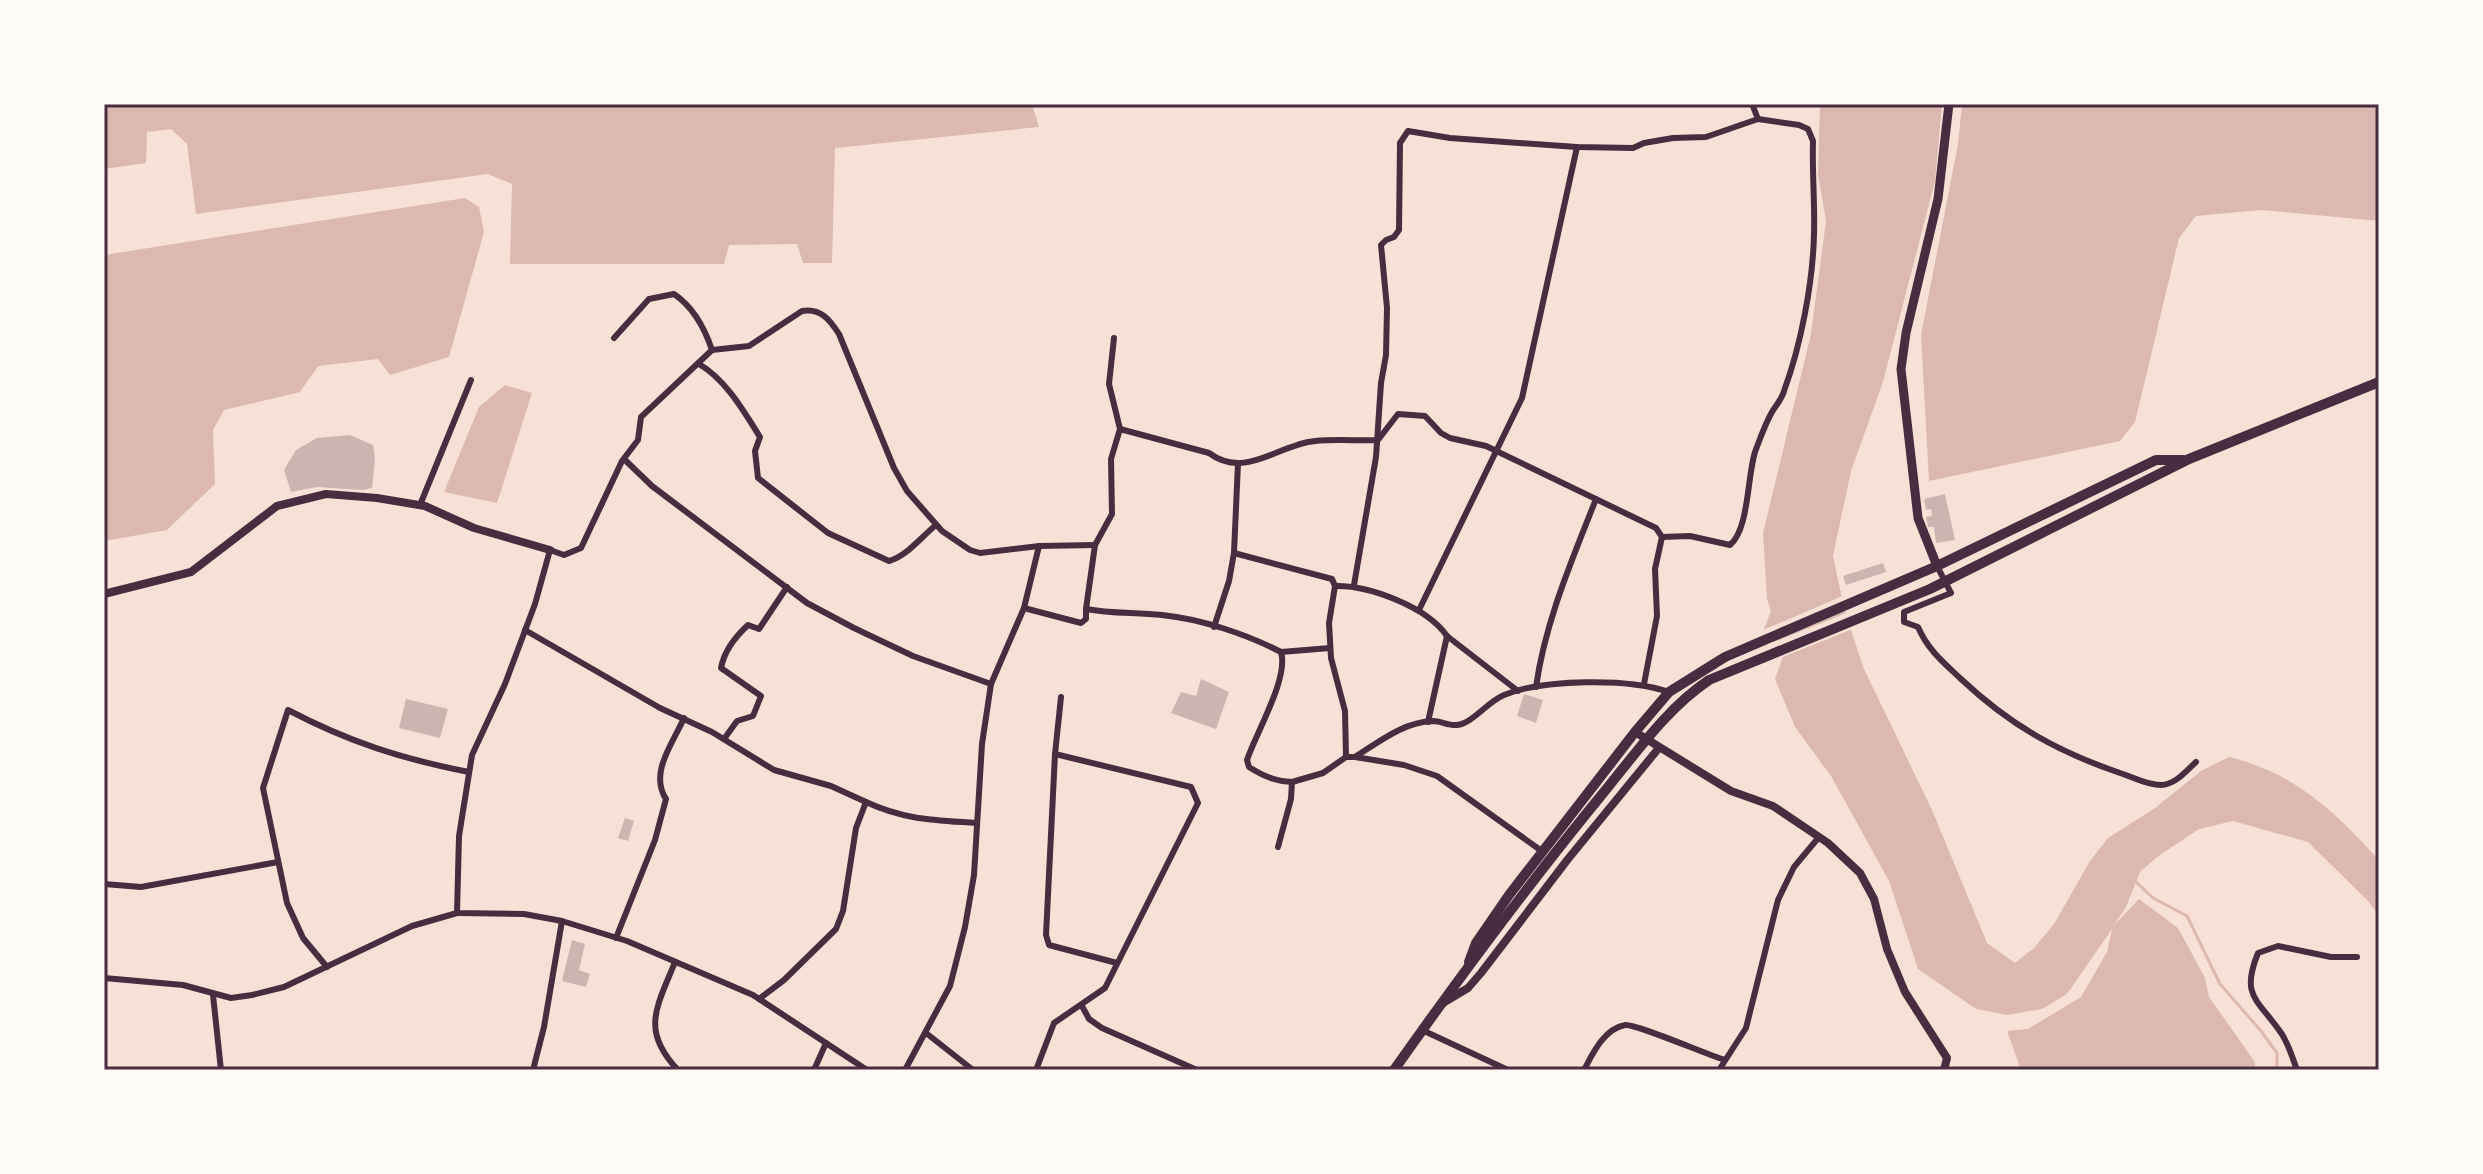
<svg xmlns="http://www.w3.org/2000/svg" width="2483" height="1174" font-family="'Noto Serif',serif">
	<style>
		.water { fill: #dcb8b0 }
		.pier { fill: #f7e1d7 }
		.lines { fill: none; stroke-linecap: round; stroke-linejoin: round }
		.stream { stroke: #dcb8b0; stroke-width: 3 }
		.building { fill: #ccb4b1 }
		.minor { stroke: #4a2c40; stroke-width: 6 }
		.tertiary { stroke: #4a2c40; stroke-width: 8 }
		.secondary { stroke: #4a2c40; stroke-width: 9 }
		.primary { stroke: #4a2c40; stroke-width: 10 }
		.neatline { fill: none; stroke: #4a2c40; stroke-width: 3 }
	</style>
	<rect width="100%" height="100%" fill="#f7e1d7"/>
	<g class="water">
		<polygon points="104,104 1032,104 1039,127 835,148 832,263 803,263 797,244 729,245 724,264 510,264 512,184 488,174 196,214 187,144 171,129 147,132 146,163 104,169"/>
		<path d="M1820 104H1942L1935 181 1883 382 1851 471 1833 556 1845 612 1864 669 1932 810 1987 943 2015 963 2034 948 2054 924 2090 861 2108 838 2155 808 2201 771 2229 757C2295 773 2334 811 2379 860V915L2368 901 2308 842 2233 821 2199 829 2157 857 2140 872 2126 907 2114 925 2139 899 2178 928 2205 978 2209 997 2255 1062V1070H2021L2007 1031 2028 1029 2081 997 2107 952 2112 929 2067 994 2042 1009 2007 1015 1976 1009 1918 969 1889 881 1831 776 1795 727 1775 679 1783 657 1764 629 1771 611 1767 599 1763 533 1811 334 1826 221 1818 175Z"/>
		<polygon points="1962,104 2379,104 2379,221 2261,210 2196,216 2179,238 2135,422 2120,441 1929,481 1921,335 1958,144"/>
		<polygon points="465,198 479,207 484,232 449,357 390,375 378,359 318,366 300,392 224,410 213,430 215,484 167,530 104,541 104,255"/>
		<polygon points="505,385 532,393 497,503 444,492 479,407"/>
	</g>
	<g class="pier">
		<polygon points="1845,595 1848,608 1768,643 1761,631"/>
		<polygon points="1849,612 1855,628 1778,659 1769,644"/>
	</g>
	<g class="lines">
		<polyline class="stream" points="2136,882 2153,898 2187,916 2220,984 2261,1031 2277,1053 2277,1070"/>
	</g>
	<g class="building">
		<polygon points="350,435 373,445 375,459 372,488 363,490 317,487 291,492 284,470 296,450 317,438"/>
		<polygon points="1945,494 1955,540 1936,543 1934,527 1928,527 1926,517 1932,516 1931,509 1926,510 1924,499"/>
		<polygon points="1883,563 1886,572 1846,585 1843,576"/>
		<polygon points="1201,679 1229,692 1216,729 1171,713 1181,692 1196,696"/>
		<polygon points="1524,694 1543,700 1536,723 1517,716"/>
		<polygon points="406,699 448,709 440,738 399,728"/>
		<polygon points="625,818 634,821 628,841 618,838"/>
		<polygon points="572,940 585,944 579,970 590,974 586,987 562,981"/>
	</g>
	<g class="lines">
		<g class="minor">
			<polyline points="1752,104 1758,119"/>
			<polyline points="1114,338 1109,384 1120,429"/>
			<path d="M712 350 749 346 802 311C821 308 830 320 839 334L894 468 907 491 942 531 970 550 980 553 1039 546 1095 545"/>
			<path d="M699 364C726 380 743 410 760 437L755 451 758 478 828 533 889 561C907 556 921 537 936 525"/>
			<polyline points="624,459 652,486 807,603 854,628 913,656 991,684"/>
			<polyline points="1238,463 1234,553 1332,579 1335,586 1329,623 1331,658 1345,711 1346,757"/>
			<polyline points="420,505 471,380"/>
			<path d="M1937 566 1951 593 1904 612V622L1918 627C1928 650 1943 662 1961 679 2010 725 2056 751 2120 773 2133 777 2146 785 2161 785 2175 785 2186 771 2196 762"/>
			<path d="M1354 585 1376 457 1381 383 1386 355 1387 308 1381 245 1386 240 1394 237 1399 230 1400 143 1408 131 1450 138 1577 147 1633 148 1644 143 1673 138 1706 137 1758 119 1799 125 1808 129 1813 141C1812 172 1815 203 1814 234 1813 282 1801 345 1784 391 1782 399 1776 405 1772 412 1765 424 1760 439 1755 452 1747 478 1749 529 1730 545L1690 536 1662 537"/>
			<path d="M1335 586C1369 585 1427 607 1447 636L1518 691"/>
			<path d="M1024 608 1081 623 1086 619V609C1112 614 1136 612 1162 615 1201 619 1246 634 1281 652 1289 678 1256 733 1247 760L1249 767C1263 776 1275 781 1292 782"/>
			<path d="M1086 609 1095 545 1112 514 1111 459 1120 429 1209 453C1245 480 1279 444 1315 441 1336 439 1357 441 1378 440L1398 414 1425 416 1441 433 1450 438 1486 446 1656 528 1662 537 1655 569 1657 616 1644 684"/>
			<polyline points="1419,610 1522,398 1577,147"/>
			<polyline points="1214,627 1229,581 1234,553"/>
			<polyline points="525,630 660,708 712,732 774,770 831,786 866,802 856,828 843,911 836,929 784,980 759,999"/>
			<polyline points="1281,652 1330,648"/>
			<path d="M1536 687C1545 622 1572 560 1596 499"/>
			<polyline points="1428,722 1447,636"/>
			<path d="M724 739 737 721 753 716 761 696 721 668C724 652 736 636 748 625L759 629 787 587"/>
			<polyline points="1055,754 1046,935 1049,945 1117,963"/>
			<polyline points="1355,757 1404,765 1437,776 1543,852"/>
			<path d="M866 802C905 820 934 820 976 823"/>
			<path d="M1278 847 1291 799 1292 782 1323 773 1346 757H1355C1379 742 1403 722 1433 721 1441 721 1449 726 1457 725 1473 723 1487 702 1504 695 1543 679 1629 678 1669 692"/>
			<polyline points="104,884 141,887 278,862"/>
			<polyline points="562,921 627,941 753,995 867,1070"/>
			<path d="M616 938 655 840 666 799C649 773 673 743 684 718"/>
			<path d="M675 962C657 1007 640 1030 678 1070"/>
			<path d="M327 967 303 938 287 903 263 788 288 710C349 742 402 759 469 772"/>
			<polyline points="104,978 183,985 231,998 252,995 284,987 412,926 457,913"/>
			<polyline points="213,995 221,1070"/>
			<polyline points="1082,1006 1089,1019 1102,1028 1197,1070"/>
			<polyline points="1422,1030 1508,1070"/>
			<polyline points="926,1033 973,1070"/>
			<path d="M533 1070 544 1027 562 921 524 914 457 913 459 836 472 755 505 684 535 604 550 550 564 555 581 548 622 461 638 440 641 417 712 350C705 329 693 307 674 294L649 299 614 338"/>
			<polyline points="814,1070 826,1043"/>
			<polyline points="905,1070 950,986 965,927 974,875 982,744 991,684 1024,608 1039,546"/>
			<polyline points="1036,1070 1054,1023 1105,988 1198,803 1191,787 1055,754 1061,697"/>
			<path d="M1584 1070C1593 1053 1604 1029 1625 1025 1634 1023 1708 1055 1725 1060"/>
			<polyline points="1719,1070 1746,1028 1778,900 1794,867 1819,837"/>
			<path d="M2297 1070C2292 1057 2288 1041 2279 1030 2256 998 2241 995 2258 953L2278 946 2331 957H2357"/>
		</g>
		<g class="tertiary">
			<polyline points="104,594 191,572 277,506 326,494 377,498 425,506 474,528 550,550"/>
			<polyline points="1635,732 1731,791 1773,806 1828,843 1860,873 1874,899 1887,949 1905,992 1947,1058 1944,1070"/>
			<polyline points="1443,1003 1468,988 1481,973 1568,859 1658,749"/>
		</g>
		<polyline class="secondary" points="1937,566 1918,518 1901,369 1906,333 1938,199 1949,104"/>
		<g class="primary">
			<polyline points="1469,962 1476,943 1509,895 1635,732 1669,692 1725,657 1937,566 2156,460 2183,460"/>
			<path d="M1394 1070C1461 975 1531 881 1604 792 1637 752 1666 709 1709 680L1930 589 2189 459 2379 382"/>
		</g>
	</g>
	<rect width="2483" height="1174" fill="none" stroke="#fffaf5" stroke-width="212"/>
	<rect x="106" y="106" width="2271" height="962" class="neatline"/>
</svg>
